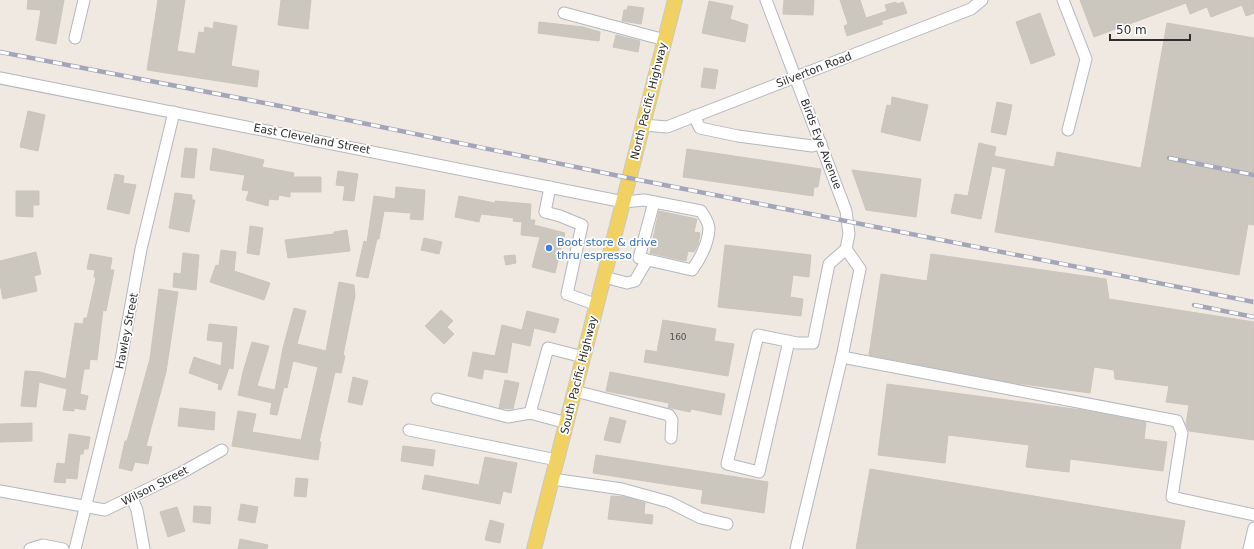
<svg xmlns="http://www.w3.org/2000/svg" width="1254" height="549" font-family="'DejaVu Sans',sans-serif">
	<style>
		.building { fill: #cbc7bf; stroke: #cbc5ba }
		.lines { fill: none; stroke-linecap: round; stroke-linejoin: round }
		.minor-casing { stroke: #b4b7c1; stroke-width: 13 }
		.major-casing { stroke: #c9c9c9; stroke-width: 16 }
		.minor { stroke: #fff; stroke-width: 11 }
		.major { stroke: #f2d163; stroke-width: 14 }
		.rail-casing { stroke: #a3a6b8; stroke-width: 4.5 }
		.rail { stroke: #fff; stroke-width: 3; stroke-dasharray: 9; stroke-linecap: butt }
		.shop-dot { fill: #3f7fe0; stroke: #fff; stroke-width: 1.5 }
		.labels { text-anchor: middle; dominant-baseline: central; stroke-width: 3.5; stroke-linejoin: round; paint-order: stroke }
		.number-label { font-size: 9px; fill: #555452 }
		.street-label { font-size: 11px; fill: #2e2e2e; stroke: #fff }
		.shop-label { font-size: 11px; fill: #366cbe; stroke: #fff; text-anchor: start }
	</style>
	<rect width="100%" height="100%" fill="#efe9e1"/>
	<g class="building">
		<polygon points="28,0 64,0 56,44 36,40 41,10 27,9"/>
		<polygon points="158,0 185,0 177,51 195,54 199,32 204,33 205,27 213,29 214,22 237,26 231,66 259,71 257,87 147,70"/>
		<polygon points="281,0 311,0 308,29 278,25"/>
		<polygon points="784,0 814,0 813,15 783,14"/>
		<polygon points="840,0 860,0 866,18 887,11 885,5 896,2 897,4 903,2 907,13 881,21 883,24 847,36 844,26 848,24"/>
		<polygon points="1080,0 1254,0 1254,13 1246,16 1242,5 1211,17 1207,7 1190,14 1186,3 1094,37"/>
		<polygon points="709,1 733,6 730,19 748,25 745,42 702,33"/>
		<polygon points="628,6 644,8 641,24 622,21 624,10 627,10"/>
		<polygon points="1040,13 1055,55 1031,64 1016,22"/>
		<polygon points="539,22 583,27 600,32 599,41 538,33"/>
		<polygon points="1167,23 1254,38 1254,225 1248,224 1239,275 995,232 1006,169 992,166 981,219 951,213 955,194 968,196 979,143 996,147 994,156 1054,167 1057,152 1141,168"/>
		<polygon points="616,35 640,41 638,52 613,47"/>
		<polygon points="704,68 718,70 715,89 701,87"/>
		<polygon points="892,97 928,105 920,141 881,132 887,105 891,106"/>
		<polygon points="997,102 1012,105 1006,135 991,132"/>
		<polygon points="28,111 45,115 38,151 20,147"/>
		<polygon points="185,148 197,149 194,178 181,177"/>
		<polygon points="213,148 264,160 262,167 294,173 293,177 321,177 321,192 290,192 290,197 279,195 278,200 269,199 268,206 246,200 249,191 242,190 245,175 210,170"/>
		<polygon points="687,149 821,169 818,187 814,187 813,196 683,177"/>
		<polygon points="852,170 921,179 916,217 866,210"/>
		<polygon points="338,171 358,174 354,201 343,200 345,186 336,185"/>
		<polygon points="115,174 124,176 123,183 136,185 129,214 107,209"/>
		<polygon points="396,187 425,190 423,220 410,219 411,213 384,211 379,239 377,239 368,278 356,276 364,241 367,242 374,196 395,199"/>
		<polygon points="16,191 39,191 39,205 33,205 33,217 16,216"/>
		<polygon points="175,193 192,195 192,200 195,200 189,232 169,228"/>
		<polygon points="459,196 495,203 495,201 531,204 530,220 535,220 534,225 565,233 555,273 532,267 540,237 521,235 522,222 513,221 514,218 481,214 479,222 455,217"/>
		<polygon points="659,211 697,219 694,232 700,233 698,245 694,252 688,251 686,261 650,253"/>
		<polygon points="250,226 263,228 259,255 247,253"/>
		<polygon points="347,230 350,251 288,258 285,240 334,234 334,232"/>
		<polygon points="424,238 442,242 439,254 421,250"/>
		<polygon points="725,245 811,255 809,277 793,275 790,297 803,299 801,316 718,307"/>
		<polygon points="221,250 236,252 234,271 270,283 264,300 210,282 216,265 219,266"/>
		<polygon points="36,252 41,274 34,276 37,291 3,299 0,284 0,261"/>
		<polygon points="183,253 199,255 196,290 173,287 174,273 181,274"/>
		<polygon points="90,254 112,258 110,270 114,270 106,311 103,310 97,360 90,359 89,369 84,369 80,394 88,396 85,410 74,408 74,411 63,410 67,389 39,382 36,407 21,406 25,371 40,372 66,379 75,323 83,324 84,318 87,318 96,278 94,277 95,270 87,269"/>
		<polygon points="931,254 1106,279 1109,299 1254,322 1254,440 1189,431 1186,424 1189,405 1166,402 1169,386 1115,379 1114,370 1094,367 1090,393 1008,382 869,355 881,274 927,281"/>
		<polygon points="515,255 516,263 506,265 504,256"/>
		<polygon points="339,282 354,285 355,296 343,355 345,356 341,373 335,372 319,442 321,442 318,460 232,446 238,411 256,414 252,432 301,440 318,367 293,361 287,388 284,387 277,415 270,414 272,403 238,395 243,372 252,342 269,346 257,386 275,390 283,348 294,308 306,311 297,344 326,351"/>
		<polygon points="159,289 178,292 166,372 146,446 152,447 148,464 135,462 132,471 119,468 125,441 127,441 150,359"/>
		<polygon points="441,310 453,321 447,327 454,334 444,344 425,326"/>
		<polygon points="527,311 559,319 555,333 534,328 530,346 512,342 507,373 484,369 482,379 468,376 473,352 495,356 502,325 522,330"/>
		<polygon points="663,320 716,329 714,341 734,344 728,376 644,362 646,350 657,352"/>
		<polygon points="209,324 237,327 233,369 229,368 221,390 218,389 219,384 189,373 194,357 221,366 223,342 207,340"/>
		<polygon points="610,372 725,394 721,415 691,409 690,412 671,408 668,408 669,403 606,391"/>
		<polygon points="353,377 368,381 362,405 348,402"/>
		<polygon points="505,380 519,383 513,409 499,408"/>
		<polygon points="887,384 1082,410 1146,422 1144,439 1167,442 1163,471 1070,459 1069,472 1026,467 1029,445 948,435 945,463 878,455"/>
		<polygon points="180,408 215,412 214,430 178,426"/>
		<polygon points="610,417 626,421 620,443 604,440"/>
		<polygon points="32,423 32,441 0,442 0,424"/>
		<polygon points="69,434 90,437 88,449 84,449 83,454 80,454 77,479 66,478 65,483 54,482 57,463 65,464"/>
		<polygon points="403,446 435,450 433,466 401,461"/>
		<polygon points="596,455 768,482 764,513 701,503 703,490 593,473"/>
		<polygon points="485,457 517,463 511,493 503,491 500,504 422,489 425,475 479,485"/>
		<polygon points="870,469 1185,521 1180,549 856,549"/>
		<polygon points="296,478 308,479 306,497 294,496"/>
		<polygon points="611,496 626,497 645,503 644,514 653,515 652,524 608,519"/>
		<polygon points="241,504 258,507 255,523 238,520"/>
		<polygon points="194,506 211,507 210,524 193,522"/>
		<polygon points="177,507 185,531 168,537 160,512"/>
		<polygon points="490,520 504,524 500,543 485,540"/>
		<polygon points="240,539 268,545 267,549 238,549"/>
	</g>
	<g class="lines">
		<defs>
			<g id="minor">
				<polyline points="766,0 846,211 849,234 846,249 860,269 842,357 796,549"/>
				<polyline points="1063,0 1086,59 1068,130"/>
				<polyline points="564,13 665,40"/>
				<polyline points="75,38 84,0"/>
				<path d="M0 78 624 202 644 200 701 211C704 216 709 222 709 229 708 243 700 259 692 270L639 258 654 202"/>
				<polyline points="694,116 700,128 738,136 812,146 821,143"/>
				<polyline points="643,125 667,127 971,9 982,0"/>
				<polyline points="550,187 545,212 560,216 582,225 567,294 597,305"/>
				<polyline points="604,277 627,283 635,281 647,260"/>
				<polyline points="789,341 759,472 727,464 758,335 797,343 813,343 829,264 846,249"/>
				<polyline points="842,357 1177,421 1182,433 1172,497 1254,515"/>
				<polyline points="575,391 669,415 672,420 671,438"/>
				<polyline points="437,399 508,417 530,413 567,423"/>
				<polyline points="530,413 548,348 583,357"/>
				<polyline points="409,430 557,460"/>
				<polyline points="552,479 622,489 669,502 701,518 727,524"/>
				<polyline points="0,491 105,510 181,473 222,450"/>
				<polyline points="132,498 137,510 144,549"/>
				<polyline points="30,549 43,545 63,549"/>
				<polyline points="75,549 119,371 141,249 174,112"/>
				<polyline points="1249,549 1254,528"/>
			</g>
			<polyline id="major" points="534,549 675,0"/>
		</defs>
		<use href="#minor" class="minor-casing"/>
		<use href="#major" class="major-casing"/>
		<use href="#minor" class="minor"/>
		<use href="#major" class="major"/>
		<defs>
			<g id="rail">
				<polyline points="0,52 275,105 629,178 1254,302"/>
				<polyline points="1169,158 1254,175"/>
				<polyline points="1194,305 1254,317"/>
			</g>
		</defs>
		<use href="#rail" class="rail-casing"/>
		<use href="#rail" class="rail"/>
	</g>
	<circle class="shop-dot" cx="549" cy="248" r="4"/>
	<g class="labels">
		<g class="number-label">
			<text x="678" y="337">160</text>
		</g>
		<g class="street-label">
			<text transform="translate(814 70) rotate(-21)">Silverton Road</text>
			<text transform="translate(649 101) rotate(-76)">North Pacific Highway</text>
			<text transform="translate(312 139) rotate(11)">East Cleveland Street</text>
			<text transform="translate(821 144) rotate(69)">Birds Eye Avenue</text>
			<text transform="translate(127 331) rotate(-79)">Hawley Street</text>
			<text transform="translate(579 375) rotate(-76)">South Pacific Highway</text>
			<text transform="translate(155 486) rotate(-27)">Wilson Street</text>
		</g>
		<g class="shop-label">
			<text x="557" y="242">Boot store &amp; drive<tspan x="557" dy="13">thru espresso</tspan></text>
		</g>
	</g>
	<path d="M1110 34v6h80v-6" fill="none" stroke="#2e2e2e" stroke-width="2"/>
	<text x="1116" y="34" font-size="12" fill="#2e2e2e" stroke="#ffffff" stroke-width="3" paint-order="stroke">50 m</text>
</svg>
